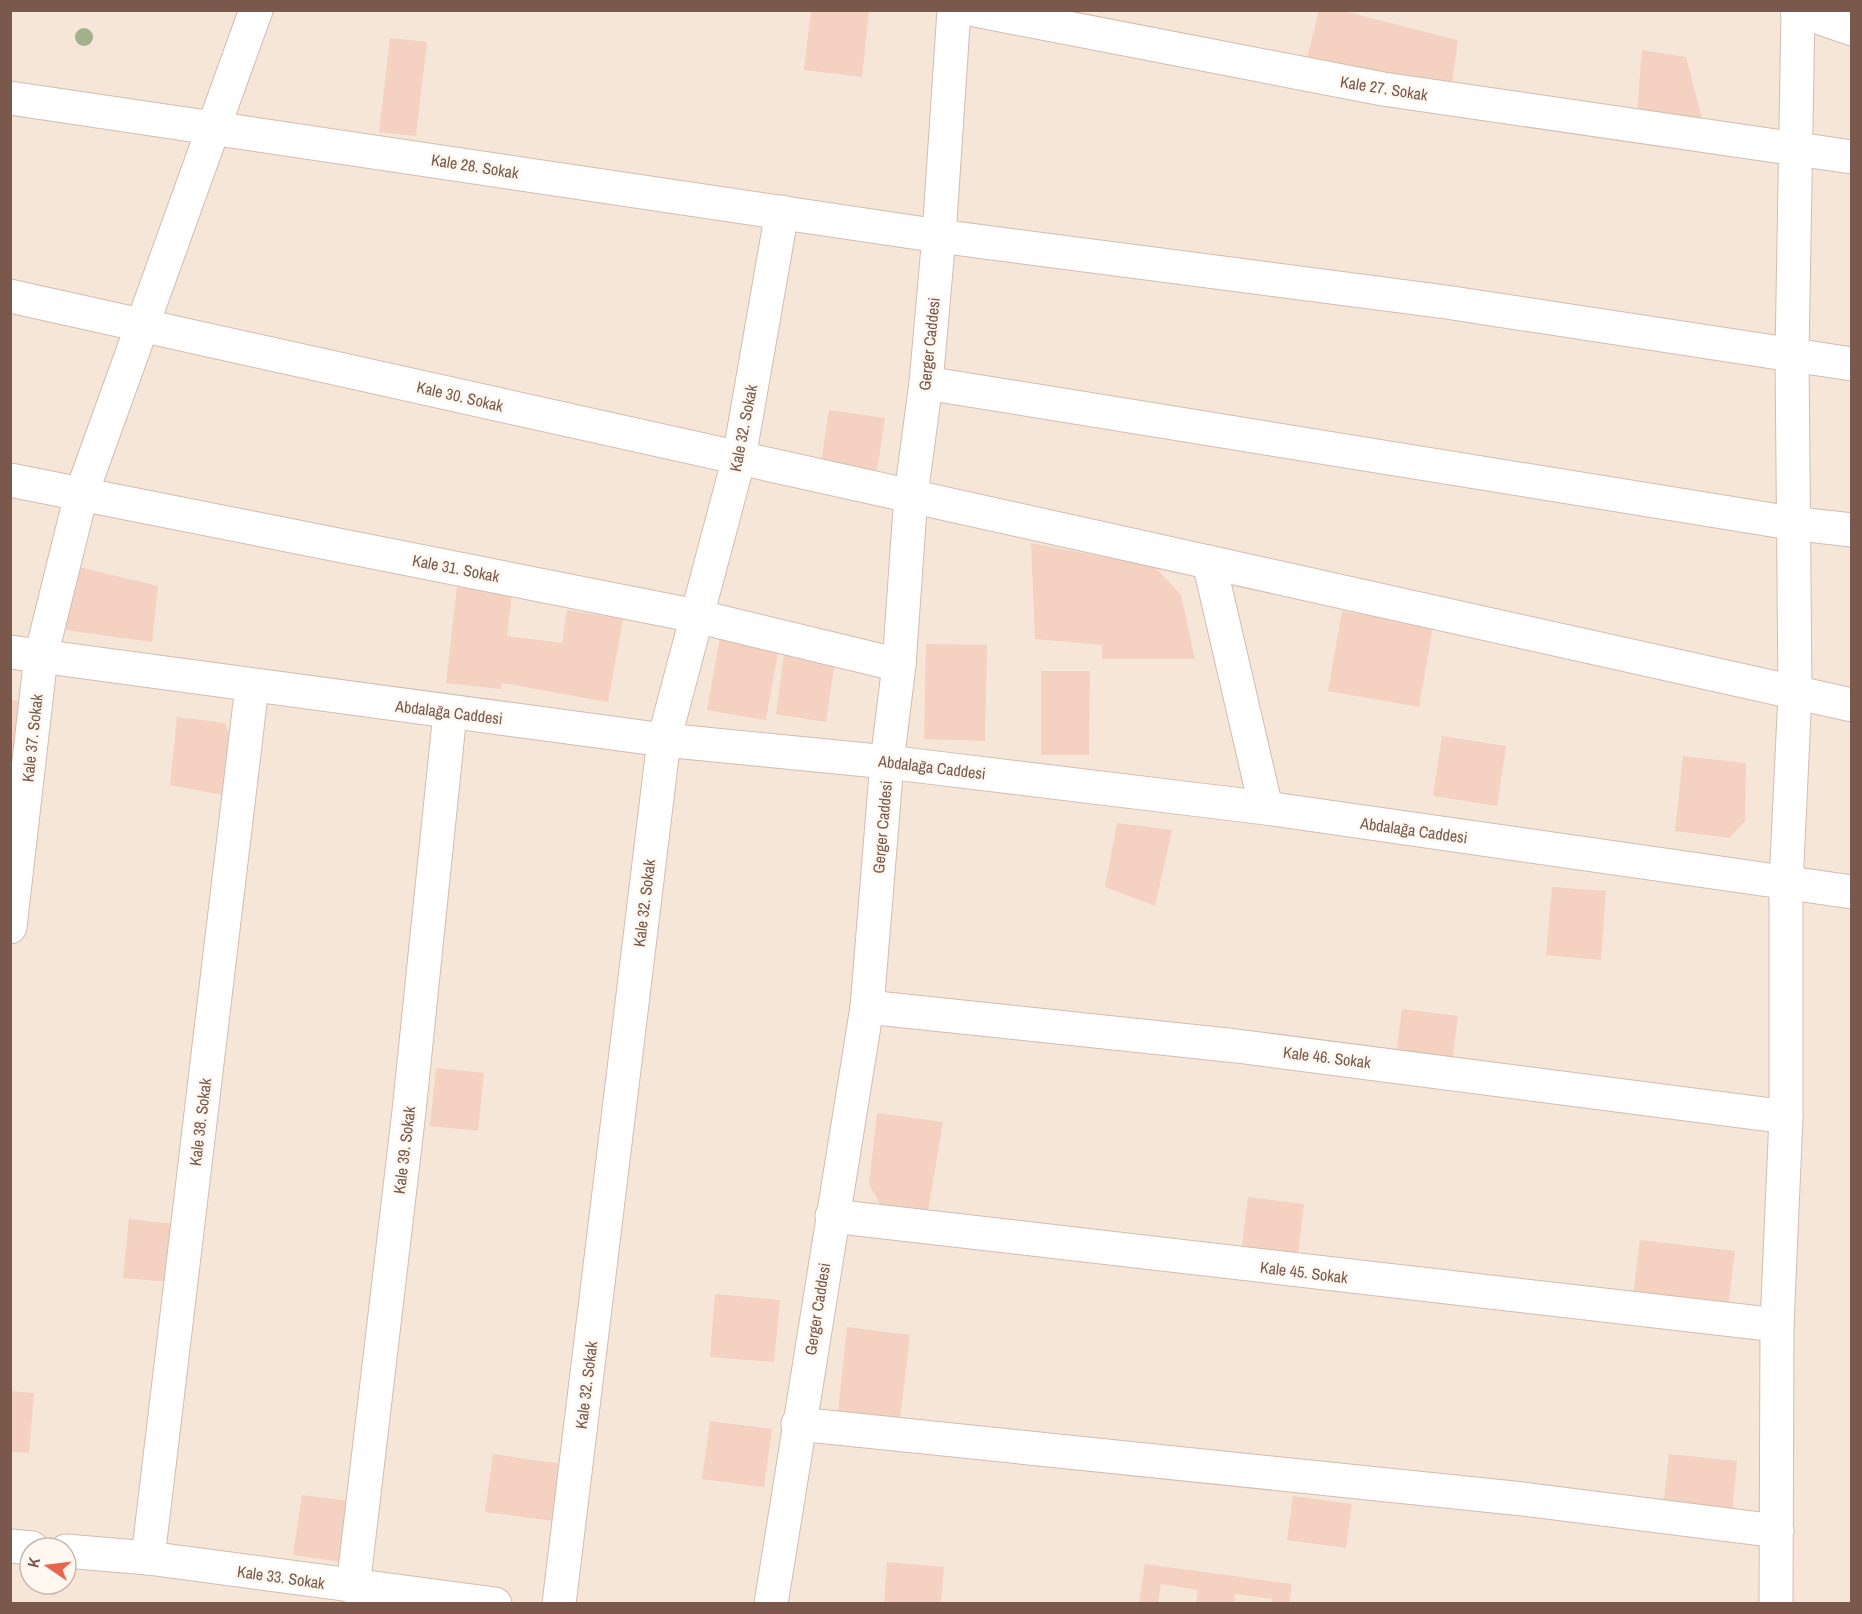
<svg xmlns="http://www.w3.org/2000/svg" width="1862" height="1614" font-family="'Archivo Narrow',sans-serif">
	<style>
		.residential { fill: #f6e6d7; fill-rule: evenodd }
		.building { fill: #f4d1c0 }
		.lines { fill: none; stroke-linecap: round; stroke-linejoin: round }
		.minor-casing { stroke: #d3bdb1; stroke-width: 35 }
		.minor { stroke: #fff; stroke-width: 33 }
		.tree { fill: #a0b18c }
		.labels { text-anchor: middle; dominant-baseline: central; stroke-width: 5; stroke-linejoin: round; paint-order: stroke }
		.street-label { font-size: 16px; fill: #7a584b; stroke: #fff8f1 }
	</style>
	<rect width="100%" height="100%" fill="#fdf4ea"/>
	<path class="residential" d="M11 11H1851V1603L11 1604ZM30 1548H66V1584H30Z"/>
	<g class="building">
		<polygon points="811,10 869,10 862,77 804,70"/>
		<polygon points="1319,10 1339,10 1458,40 1452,84 1307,58"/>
		<polygon points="390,38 427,42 416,136 379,132"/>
		<polygon points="1642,50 1686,57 1703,123 1637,111"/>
		<polygon points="829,410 885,418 877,470 821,462"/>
		<polygon points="1031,543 1155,567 1181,595 1195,659 1102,659 1102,645 1035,639"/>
		<polygon points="79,567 158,586 152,642 65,630"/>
		<polygon points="457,587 512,594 507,636 562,643 567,610 623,619 608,702 502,683 501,689 446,683"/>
		<polygon points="1342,611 1433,626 1419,707 1328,691"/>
		<polygon points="720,637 779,647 766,720 707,710"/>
		<polygon points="926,644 987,645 985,741 924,739"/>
		<polygon points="784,654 835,661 826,722 776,714"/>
		<polygon points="1041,671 1090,671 1089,755 1041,755"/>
		<polygon points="10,700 21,701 17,750 10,750"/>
		<polygon points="177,717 225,723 233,744 223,795 170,785"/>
		<polygon points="1442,736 1506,746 1497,806 1433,796"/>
		<polygon points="1683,756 1746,763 1745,821 1729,838 1675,831"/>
		<polygon points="1117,823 1172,830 1155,906 1105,887"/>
		<polygon points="1552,887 1606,891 1601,960 1546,955"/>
		<polygon points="1402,1009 1458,1016 1452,1061 1396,1055"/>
		<polygon points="436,1068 484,1073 478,1131 430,1126"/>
		<polygon points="877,1113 943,1122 928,1210 880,1204 869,1184"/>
		<polygon points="1248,1197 1304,1204 1298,1255 1242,1247"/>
		<polygon points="129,1219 176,1224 170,1282 123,1278"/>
		<polygon points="1640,1240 1735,1251 1728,1307 1633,1296"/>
		<polygon points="715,1294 780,1300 774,1362 710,1357"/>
		<polygon points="847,1327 910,1335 900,1419 838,1412"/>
		<polygon points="10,1391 34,1393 29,1453 10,1452"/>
		<polygon points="710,1421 772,1429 764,1487 702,1479"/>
		<polygon points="493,1454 562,1464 554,1521 485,1512"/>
		<polygon points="1669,1454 1737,1461 1732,1515 1663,1508"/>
		<polygon points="302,1495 350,1501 342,1562 293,1555"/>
		<polygon points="1293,1496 1352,1504 1346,1548 1287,1540"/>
		<polygon points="887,1562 944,1567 941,1604 884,1604"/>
		<polygon points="1145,1564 1292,1584 1289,1604 1272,1604 1272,1599 1235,1594 1234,1604 1196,1604 1198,1590 1161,1584 1158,1604 1139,1604"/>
	</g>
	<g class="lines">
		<defs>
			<g id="minor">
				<polyline points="975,10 1383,89 1852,157"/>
				<polyline points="1797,10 1852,29"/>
				<polyline points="10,98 939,236 1446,302 1852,364"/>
				<polyline points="10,296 1852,705"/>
				<polyline points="926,383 1791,523 1852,530"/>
				<polyline points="10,480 696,616 899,665"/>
				<polyline points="1209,562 1266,808"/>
				<polyline points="10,652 664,740 887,762 1266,808 1852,892"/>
				<polyline points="10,927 41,656 81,495 256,10"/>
				<polyline points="867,1007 1237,1046 1786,1117"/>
				<polyline points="832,1216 1777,1325"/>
				<polyline points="798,1424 1523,1499 1777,1531"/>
				<polyline points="10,1546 32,1548"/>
				<polyline points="66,1551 148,1558 495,1604"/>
				<polyline points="148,1558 252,686"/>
				<polyline points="353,1587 409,1111 450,713"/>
				<polyline points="559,1604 664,740 739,458 782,212"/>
				<polyline points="771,1604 867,1007 887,762 899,665 911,495 926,383 939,236 954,10"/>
				<polyline points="1776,1604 1777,1325 1786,1117 1786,884 1795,693 1792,355 1798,10"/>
			</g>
		</defs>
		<use href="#minor" class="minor-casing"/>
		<use href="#minor" class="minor"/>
	</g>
	<circle class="tree" cx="84" cy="37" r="9"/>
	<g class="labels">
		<g class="street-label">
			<text transform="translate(1384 88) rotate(9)">Kale 27. Sokak</text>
			<text transform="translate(475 166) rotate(9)">Kale 28. Sokak</text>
			<text transform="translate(929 344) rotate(-84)">Gerger Caddesi</text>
			<text transform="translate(460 396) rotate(13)">Kale 30. Sokak</text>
			<text transform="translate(743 428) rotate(-79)">Kale 32. Sokak</text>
			<text transform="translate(456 568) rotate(11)">Kale 31. Sokak</text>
			<text transform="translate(449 712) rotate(7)">Abdalağa Caddesi</text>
			<text transform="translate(32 738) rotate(-84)">Kale 37. Sokak</text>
			<text transform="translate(932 767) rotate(7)">Abdalağa Caddesi</text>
			<text transform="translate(882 827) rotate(-85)">Gerger Caddesi</text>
			<text transform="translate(1414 830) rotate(8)">Abdalağa Caddesi</text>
			<text transform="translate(644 903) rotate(-83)">Kale 32. Sokak</text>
			<text transform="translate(1327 1057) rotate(7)">Kale 46. Sokak</text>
			<text transform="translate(200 1122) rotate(-83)">Kale 38. Sokak</text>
			<text transform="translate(404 1150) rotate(-83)">Kale 39. Sokak</text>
			<text transform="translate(1304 1272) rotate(7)">Kale 45. Sokak</text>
			<text transform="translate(817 1309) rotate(-81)">Gerger Caddesi</text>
			<text transform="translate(586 1385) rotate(-83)">Kale 32. Sokak</text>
			<text transform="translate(281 1577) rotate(8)">Kale 33. Sokak</text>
		</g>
	</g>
	<rect width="1862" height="1614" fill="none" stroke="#7a584b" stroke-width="24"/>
	<g transform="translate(48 1566) rotate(284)"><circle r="28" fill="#fff8f1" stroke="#cab8af" stroke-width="1.5"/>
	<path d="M0-4.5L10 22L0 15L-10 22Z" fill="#eb634b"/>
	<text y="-9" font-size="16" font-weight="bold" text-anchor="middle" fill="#7a584b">K</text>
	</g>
</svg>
